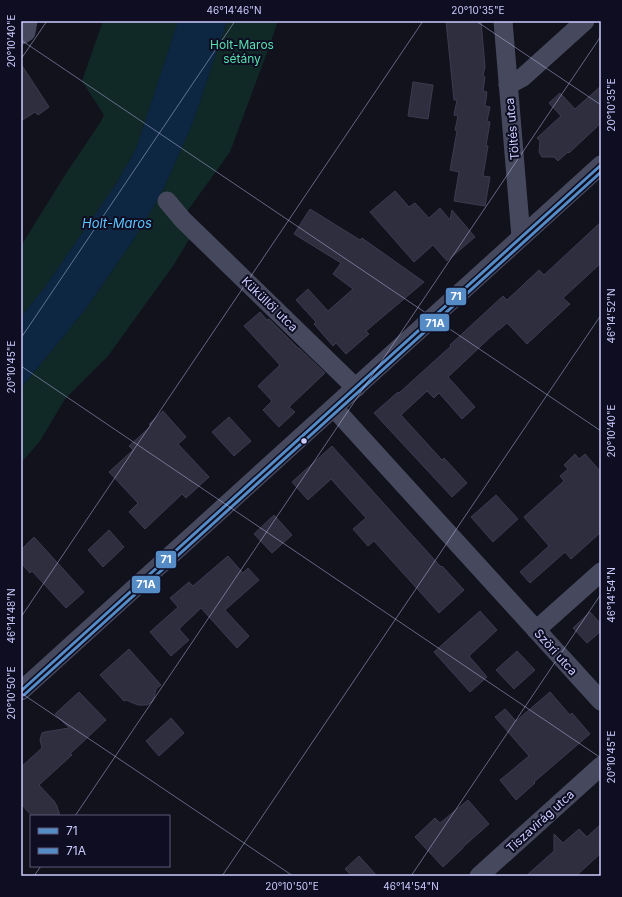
<svg xmlns="http://www.w3.org/2000/svg" width="622" height="897" font-family="Inter,sans-serif">
	<style>
		.green { fill: #102826 }
		.water { fill: #0d2742 }
		.building { fill: #2f2e3f; stroke: #3c3b50 }
		.lines { fill: none; stroke-linecap: round; stroke-linejoin: round }
		.minor { stroke: #46485d; stroke-width: 19 }
		.bus-1-casing { stroke: #0e0d21; stroke-width: 6 }
		.bus-2-casing { stroke: #0e0d21; stroke-width: 6 }
		.bus-1 { stroke: #568cc6; stroke-width: 3 }
		.bus-2 { stroke: #568cc6; stroke-width: 3 }
		.ticks { fill: none; stroke: #ccf; stroke-width: 1; stroke-opacity: 0.45 }
		.bus-dot { fill: #ccf; stroke: #0e0d21; stroke-width: 1.5 }
		.labels { text-anchor: middle; dominant-baseline: central; stroke-width: 4; stroke-linejoin: round; paint-order: stroke }
		.park-label { font-size: 12px; fill: #58e0ae; stroke: #0e0d21 }
		.street-label { font-size: 12px; fill: #ccf; stroke: #0e0d21 }
		.water-label { font-size: 13px; font-style: italic; fill: #5ac5ff; stroke: #0e0d21 }
		.line-badge { stroke: #0e0d21; stroke-width: 1.5 }
		.badge-label { font-size: 11px; text-anchor: middle; font-weight: bold; fill: #fff }
		.neatline { fill: none; stroke: #ccf; stroke-width: 1.5 }
		.ticks-label { font-size: 10px; text-anchor: middle; fill: #ccf }
	</style>
	<rect width="100%" height="100%" fill="#12121d"/>
	<g class="green">
		<polygon points="103,21 178,21 136,149 116,184 78,239 45,287 21,317 21,246 65,175 100,123 104,115 82,81"/>
		<polygon points="227,21 278,21 268,50 230,152 186,213 190,238 173,266 108,356 65,399 40,441 21,463 21,388 85,310 136,236 161,194 192,125"/>
	</g>
	<polygon class="water" points="178,21 227,21 192,125 161,194 136,236 85,310 21,388 21,317 45,287 78,239 116,184 136,149"/>
	<g class="building">
		<polygon points="446,21 481,21 485,67 483,76 485,77 483,91 487,92 485,106 490,107 487,121 490,122 486,146 488,146 483,176 490,177 485,206 454,201 459,172 450,170 457,131 455,130 458,116 454,115 457,100 454,100"/>
		<polygon points="21,64 49,107 38,115 35,112 21,121"/>
		<polygon points="413,82 433,85 428,119 408,116"/>
		<polygon points="601,86 601,123 569,153 568,152 558,161 554,157 542,157 539,152 540,141 537,138 561,116 549,103 560,93 575,109"/>
		<polygon points="395,191 409,207 415,203 429,218 440,208 450,220 452,210 475,237 447,261 433,245 414,262 370,212"/>
		<polygon points="310,209 360,240 362,238 424,282 366,331 369,334 346,354 336,343 333,346 314,324 316,322 296,300 308,289 328,311 353,289 333,274 341,263 294,234"/>
		<polygon points="601,222 601,263 563,298 570,304 527,344 507,323 499,330 499,329 448,377 475,407 462,419 439,393 434,398 427,391 401,415 442,460 444,458 467,483 452,497 374,413 398,392 399,393 451,346 450,345 503,296 507,300 539,270 544,275"/>
		<polygon points="260,312 267,320 269,319 299,349 299,348 325,373 289,407 295,412 279,427 263,410 272,401 258,386 280,365 244,326"/>
		<polygon points="163,411 186,437 178,444 209,477 186,498 182,494 145,529 129,512 138,503 109,472 133,450 129,446 151,426 149,424"/>
		<polygon points="229,417 251,441 234,456 212,432"/>
		<polygon points="332,446 441,567 442,566 464,590 439,613 374,541 368,546 353,529 366,518 331,479 308,500 292,482"/>
		<polygon points="575,454 579,459 585,454 601,472 601,532 571,559 565,552 530,583 520,572 549,546 524,517 564,481 560,476 568,469 564,465"/>
		<polygon points="496,495 518,519 493,542 471,517"/>
		<polygon points="274,515 292,535 272,553 254,534"/>
		<polygon points="109,530 124,547 103,567 88,550"/>
		<polygon points="34,537 84,592 66,608 32,571 30,573 21,563 21,550"/>
		<polygon points="228,556 243,573 248,568 259,580 225,610 249,636 237,648 201,608 179,629 189,640 171,656 150,632 178,607 170,598 189,582 193,586"/>
		<polygon points="480,611 497,630 469,656 487,677 470,692 434,652"/>
		<polygon points="590,612 601,624 601,631 587,643 573,628"/>
		<polygon points="129,649 161,685 156,689 154,698 152,702 147,705 138,705 126,700 124,701 100,675"/>
		<polygon points="517,651 535,670 514,689 496,670"/>
		<polygon points="79,692 106,720 70,754 72,755 39,785 54,801 57,806 60,816 32,816 21,804 21,767 42,748 40,740 42,733 45,732 69,728 55,714"/>
		<polygon points="550,692 570,715 572,713 590,734 534,782 535,783 516,800 500,780 529,756 495,717 505,709 516,721"/>
		<polygon points="171,718 184,733 159,756 146,741"/>
		<polygon points="468,800 489,824 463,847 463,848 443,867 415,837 435,818 440,823"/>
		<polygon points="601,824 601,853 576,876 526,876 554,851 554,834 563,843 579,829 587,837"/>
		<polygon points="359,856 377,876 352,876 345,869"/>
	</g>
	<g class="lines">
		<g class="minor">
			<polyline points="503,21 521,237"/>
			<polyline points="21,35 26,32 28,21"/>
			<polyline points="508,85 523,77 585,21"/>
			<polyline points="167,201 183,220 356,388"/>
			<polyline points="334,408 601,701"/>
			<polyline points="536,630 601,572"/>
			<polyline points="21,691 601,165"/>
			<polyline points="479,876 601,766"/>
		</g>
		<defs>
			<polyline id="bus-1" points="21,691 601,165"/>
			<polyline id="bus-2" points="24,695 601,172"/>
		</defs>
		<use href="#bus-1" class="bus-1-casing"/>
		<use href="#bus-2" class="bus-2-casing"/>
		<use href="#bus-1" class="bus-1"/>
		<use href="#bus-2" class="bus-2"/>
	</g>
	<path class="ticks" d="M476 21 601 105M21 40 601 431M21 59 47 21M21 338 235 21M21 366 601 758M21 617 423 21M21 693 293 876M75 816 601 36M34 876 41 866M222 876 601 315M411 876 601 594M599 876 601 872"/>
	<circle class="bus-dot" cx="304" cy="441" r="3.5"/>
	<g class="labels">
		<g class="park-label">
			<text x="242" y="44">Holt-Maros<tspan x="242" dy="14">sétány</tspan></text>
		</g>
		<g class="street-label">
			<text transform="translate(512 129) rotate(-95)">Töltés utca</text>
			<text transform="translate(270 304) rotate(44)">Küküllői utca</text>
			<text transform="translate(556 652) rotate(48)">Szöri utca</text>
			<text transform="translate(540 821) rotate(-42)">Tiszavirág utca</text>
		</g>
		<g class="water-label">
			<text x="117" y="223">Holt-Maros</text>
		</g>
	</g>
	<g class="line-badge">
		<rect x="445" y="287" width="22" height="19" rx="4" fill="#568cc6"/>
		<rect x="419" y="313" width="31" height="19" rx="4" fill="#568cc6"/>
		<rect x="155" y="550" width="22" height="19" rx="4" fill="#568cc6"/>
		<rect x="131" y="575" width="30" height="19" rx="4" fill="#568cc6"/>
	</g>
	<g class="badge-label">
		<text x="456" y="300">71</text>
		<text x="435" y="327">71A</text>
		<text x="166" y="563">71</text>
		<text x="146" y="588">71A</text>
	</g>
	<rect width="622" height="897" fill="none" stroke="#0e0d21" stroke-width="44"/>
	<rect x="30" y="815" width="140" height="52" fill="#0e0d21" stroke="#5a597a"/>
	<rect x="38" y="828" width="20" height="6" fill="#568cc6" stroke="#5a597a"/>
	<text x="66" y="835" font-size="12" fill="#ccccff">71</text>
	<rect x="38" y="848" width="20" height="6" fill="#568cc6" stroke="#5a597a"/>
	<text x="66" y="855" font-size="12" fill="#ccccff">71A</text>
	<rect x="22" y="22" width="578" height="853" class="neatline"/>
	<g class="ticks-label">
		<text x="234" y="14">46°14'46"N</text>
		<text x="478" y="14">20°10'35"E</text>
		<text transform="translate(11 41) rotate(-90)" y="4">20°10'40"E</text>
		<text transform="translate(611 105) rotate(-90)" y="4">20°10'35"E</text>
		<text transform="translate(611 316) rotate(-90)" y="4">46°14'52"N</text>
		<text transform="translate(11 367) rotate(-90)" y="4">20°10'45"E</text>
		<text transform="translate(611 431) rotate(-90)" y="4">20°10'40"E</text>
		<text transform="translate(611 595) rotate(-90)" y="4">46°14'54"N</text>
		<text transform="translate(11 616) rotate(-90)" y="4">46°14'48"N</text>
		<text transform="translate(11 693) rotate(-90)" y="4">20°10'50"E</text>
		<text transform="translate(611 757) rotate(-90)" y="4">20°10'45"E</text>
		<text x="292" y="890">20°10'50"E</text>
		<text x="411" y="890">46°14'54"N</text>
	</g>
</svg>
